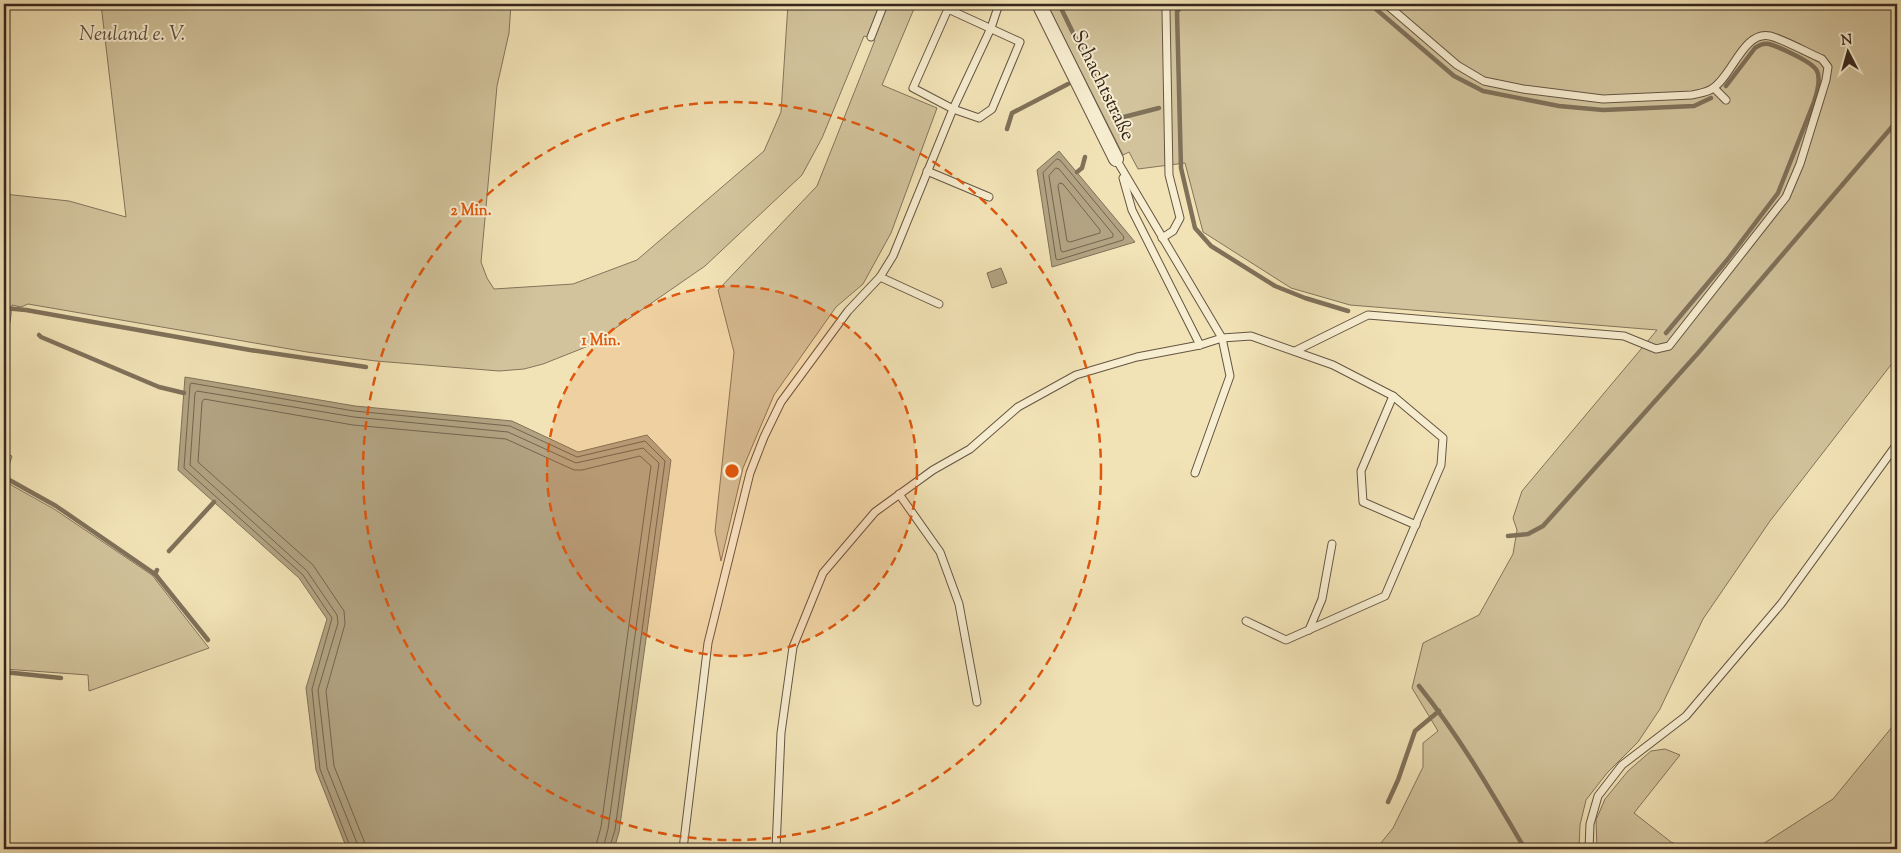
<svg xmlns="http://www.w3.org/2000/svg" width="1901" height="853" font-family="'Sorts Mill Goudy',serif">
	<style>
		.green { fill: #d2c39c; stroke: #84745c }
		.water { fill: #b2a382; stroke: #80715a }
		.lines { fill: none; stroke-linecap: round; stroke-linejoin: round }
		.shore { stroke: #746450; stroke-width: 1 }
		.stream { stroke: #80715a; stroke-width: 4.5 }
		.lane-casing { stroke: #645543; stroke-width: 9 }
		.street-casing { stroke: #645543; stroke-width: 16 }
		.lane { stroke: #f7edd0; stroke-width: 7 }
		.street { stroke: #f7edd0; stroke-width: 14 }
		.ring { fill: none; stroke: #df560d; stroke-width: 2.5; stroke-dasharray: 9 6 }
		.labels { text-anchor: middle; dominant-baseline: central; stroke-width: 4; stroke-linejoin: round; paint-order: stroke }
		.park-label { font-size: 20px; font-style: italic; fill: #5c4d3d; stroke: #f7edd0 }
		.street-label { font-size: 20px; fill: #35261d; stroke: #f7edd0 }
		.centre { fill: #df560d; stroke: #f7edd0; stroke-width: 2.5 }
		.ring-label { font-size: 15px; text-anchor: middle; font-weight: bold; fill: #df560d; stroke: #f7edd0; stroke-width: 4; stroke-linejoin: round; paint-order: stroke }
	</style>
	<rect width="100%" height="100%" fill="#f2e3b6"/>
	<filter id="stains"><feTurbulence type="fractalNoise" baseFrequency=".004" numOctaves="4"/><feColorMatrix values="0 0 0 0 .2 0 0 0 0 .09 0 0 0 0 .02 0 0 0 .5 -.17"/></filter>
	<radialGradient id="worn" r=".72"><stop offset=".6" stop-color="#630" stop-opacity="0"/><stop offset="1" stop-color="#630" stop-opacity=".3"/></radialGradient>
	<g class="green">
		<polygon points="101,4 511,4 509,33 497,86 481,262 487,278 494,289 573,284 637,260 764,151 781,112 788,4 916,4 882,85 937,108 891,233 863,284 836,307 774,395 743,468 721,561 715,531 734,352 718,290 817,186 875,40 864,36 822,138 802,175 705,266 591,345 543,364 524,369 499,371 376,361 307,352 28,304 21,307 12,305 10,323 4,323 4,194 69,201 126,217"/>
		<polygon points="1047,4 1897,4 1897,357 1770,521 1703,619 1660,709 1638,742 1607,773 1586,800 1580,825 1579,849 1376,849 1393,828 1423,767 1423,743 1438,731 1412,688 1423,643 1479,615 1513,554 1517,530 1513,518 1522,491 1657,330 1350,305 1291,288 1203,232 1185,163 1138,169 1129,152 1123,155"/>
		<polygon points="4,453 12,456 4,481 54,509 152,575 209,648 89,691 88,675 4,669"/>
		<polygon points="1897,721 1897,849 1755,849 1833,799"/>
		<polygon points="1665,749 1680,755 1634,813 1671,842 1689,849 1597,849 1596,820 1605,799 1628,771 1651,751"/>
	</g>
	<g class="water">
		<polygon points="1059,151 1135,242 1052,267 1037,170"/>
		<polygon points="1001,268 1007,283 992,288 987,273"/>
		<polygon points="185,377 355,406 512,421 578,452 647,435 671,460 619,832 614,849 347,849 316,770 306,688 327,619 299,578 178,470"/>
	</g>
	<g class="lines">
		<g class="shore">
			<polygon points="1057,159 1060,160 1124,237 1123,240 1058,260 1056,259 1043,173"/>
			<polygon points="1056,168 1059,169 1113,234 1113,237 1063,252 1061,251 1049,176"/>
			<polygon points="1060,183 1063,184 1100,230 1100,233 1070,242 1067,241 1058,186"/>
			<polyline points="351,849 320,769 312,689 332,618 303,575 184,468 190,385 191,383 354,411 510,426 577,457 645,441 665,461 615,830 609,849"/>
			<polyline points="358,849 357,843 327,768 318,690 338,623 337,615 307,571 190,465 195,393 197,391 354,417 508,432 576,463 643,448 659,463 608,829 603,849"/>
			<polyline points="365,849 364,841 334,766 326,691 345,624 344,611 313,565 198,462 202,402 204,399 353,425 506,439 574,470 582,470 640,456 651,466 601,827 595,849"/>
		</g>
		<g class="stream">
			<polyline points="1059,4 1092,72 1116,119 1159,108"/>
			<polyline points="1182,4 1177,12 1181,168 1195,228 1211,246 1275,286 1305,298 1348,311"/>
			<polyline points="1370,4 1454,76 1483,91 1559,106 1603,110 1694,106 1711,98"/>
			<polyline points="1007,129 1012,113 1068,84"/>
			<polyline points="1077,172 1082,168 1085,157"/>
			<polyline points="4,308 26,310 250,350 366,367"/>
			<path d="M1666 333 1728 259 1778 193 1814 102C1817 93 1821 79 1817 71 1813 62 1779 47 1769 44 1764 43 1759 45 1755 48L1726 86"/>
			<polyline points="39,335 41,337 159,387 184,393"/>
			<polyline points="4,477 56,506 155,574 157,570"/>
			<polyline points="1508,536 1528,534 1543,526 1699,352 1897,121"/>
			<polyline points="169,551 214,502"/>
			<polyline points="155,574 208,640"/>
			<polyline points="4,672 61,678"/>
			<path d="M1419 686C1460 737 1492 793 1525 849"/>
			<polyline points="1388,802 1398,780 1415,731 1439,711"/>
		</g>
		<defs>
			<g id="lane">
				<polygon points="948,9 1020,42 992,109 979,118 953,109 913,88"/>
				<polyline points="871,37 884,4"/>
				<polyline points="1714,88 1726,100"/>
				<polyline points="1116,159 1222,338 1251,336 1333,365 1393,396 1443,438 1441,465 1385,596 1286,640 1246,621"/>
				<polyline points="927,171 989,197"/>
				<polyline points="1123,178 1132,210 1200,345"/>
				<polyline points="1162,238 1173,231 1180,218 1169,175 1166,10 1169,4"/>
				<polyline points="880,277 939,304"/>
				<path d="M1295 351 1368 315 1624 336 1656 349 1669 346 1786 197 1800 164 1826 80 1828 67 1822 59C1808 53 1783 39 1770 36 1744 30 1732 76 1713 88 1707 93 1699 93 1692 95L1603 99 1523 89 1484 81 1457 65 1386 4"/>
				<polyline points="1393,396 1361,471 1363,502 1416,525"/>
				<polyline points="899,494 940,552 959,604 977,702"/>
				<polyline points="1309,630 1322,599 1332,544"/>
				<polyline points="683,849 708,643 750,473 764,437 781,402 848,311 880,277 893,256 953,109 991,28 999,4"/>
				<polyline points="776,849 781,733 793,647 823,573 875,512 933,470 970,449 1018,407 1076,375 1137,357 1200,345 1222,338 1230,376 1195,473"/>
				<polyline points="1589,849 1590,824 1598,796 1622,765 1686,716 1781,604 1897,444"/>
			</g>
			<polyline id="street" points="1039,4 1116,159"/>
		</defs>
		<use href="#lane" class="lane-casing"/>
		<use href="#street" class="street-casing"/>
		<use href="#lane" class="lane"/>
		<use href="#street" class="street"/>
	</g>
	<circle cx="732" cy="471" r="185" fill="#df560d" fill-opacity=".12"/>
	<g class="ring">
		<circle cx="732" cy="471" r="185"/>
		<circle cx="732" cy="471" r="369"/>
	</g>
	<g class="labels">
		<g class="park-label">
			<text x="132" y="35">Neuland e. V.</text>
		</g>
		<g class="street-label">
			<text transform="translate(1102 86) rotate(64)">Schachtstraße</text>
		</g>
	</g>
	<circle cx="732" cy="471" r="8" class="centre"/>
	<g class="ring-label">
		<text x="471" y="215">2 Min.</text>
		<text x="601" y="345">1 Min.</text>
	</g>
	<rect width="1901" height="853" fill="none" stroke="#f2e3b6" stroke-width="20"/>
	<rect x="5" y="5" width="1891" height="843" fill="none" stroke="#35261d" stroke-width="2.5"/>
	<rect x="10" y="10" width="1881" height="833" fill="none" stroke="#35261d"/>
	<g transform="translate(1848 52) rotate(354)" stroke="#f7edd0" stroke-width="4" paint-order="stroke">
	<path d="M0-4L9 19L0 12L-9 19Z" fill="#35261d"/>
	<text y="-8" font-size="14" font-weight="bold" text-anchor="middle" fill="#35261d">N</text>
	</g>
	<rect width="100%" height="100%" filter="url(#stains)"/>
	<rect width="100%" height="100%" fill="url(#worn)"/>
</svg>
